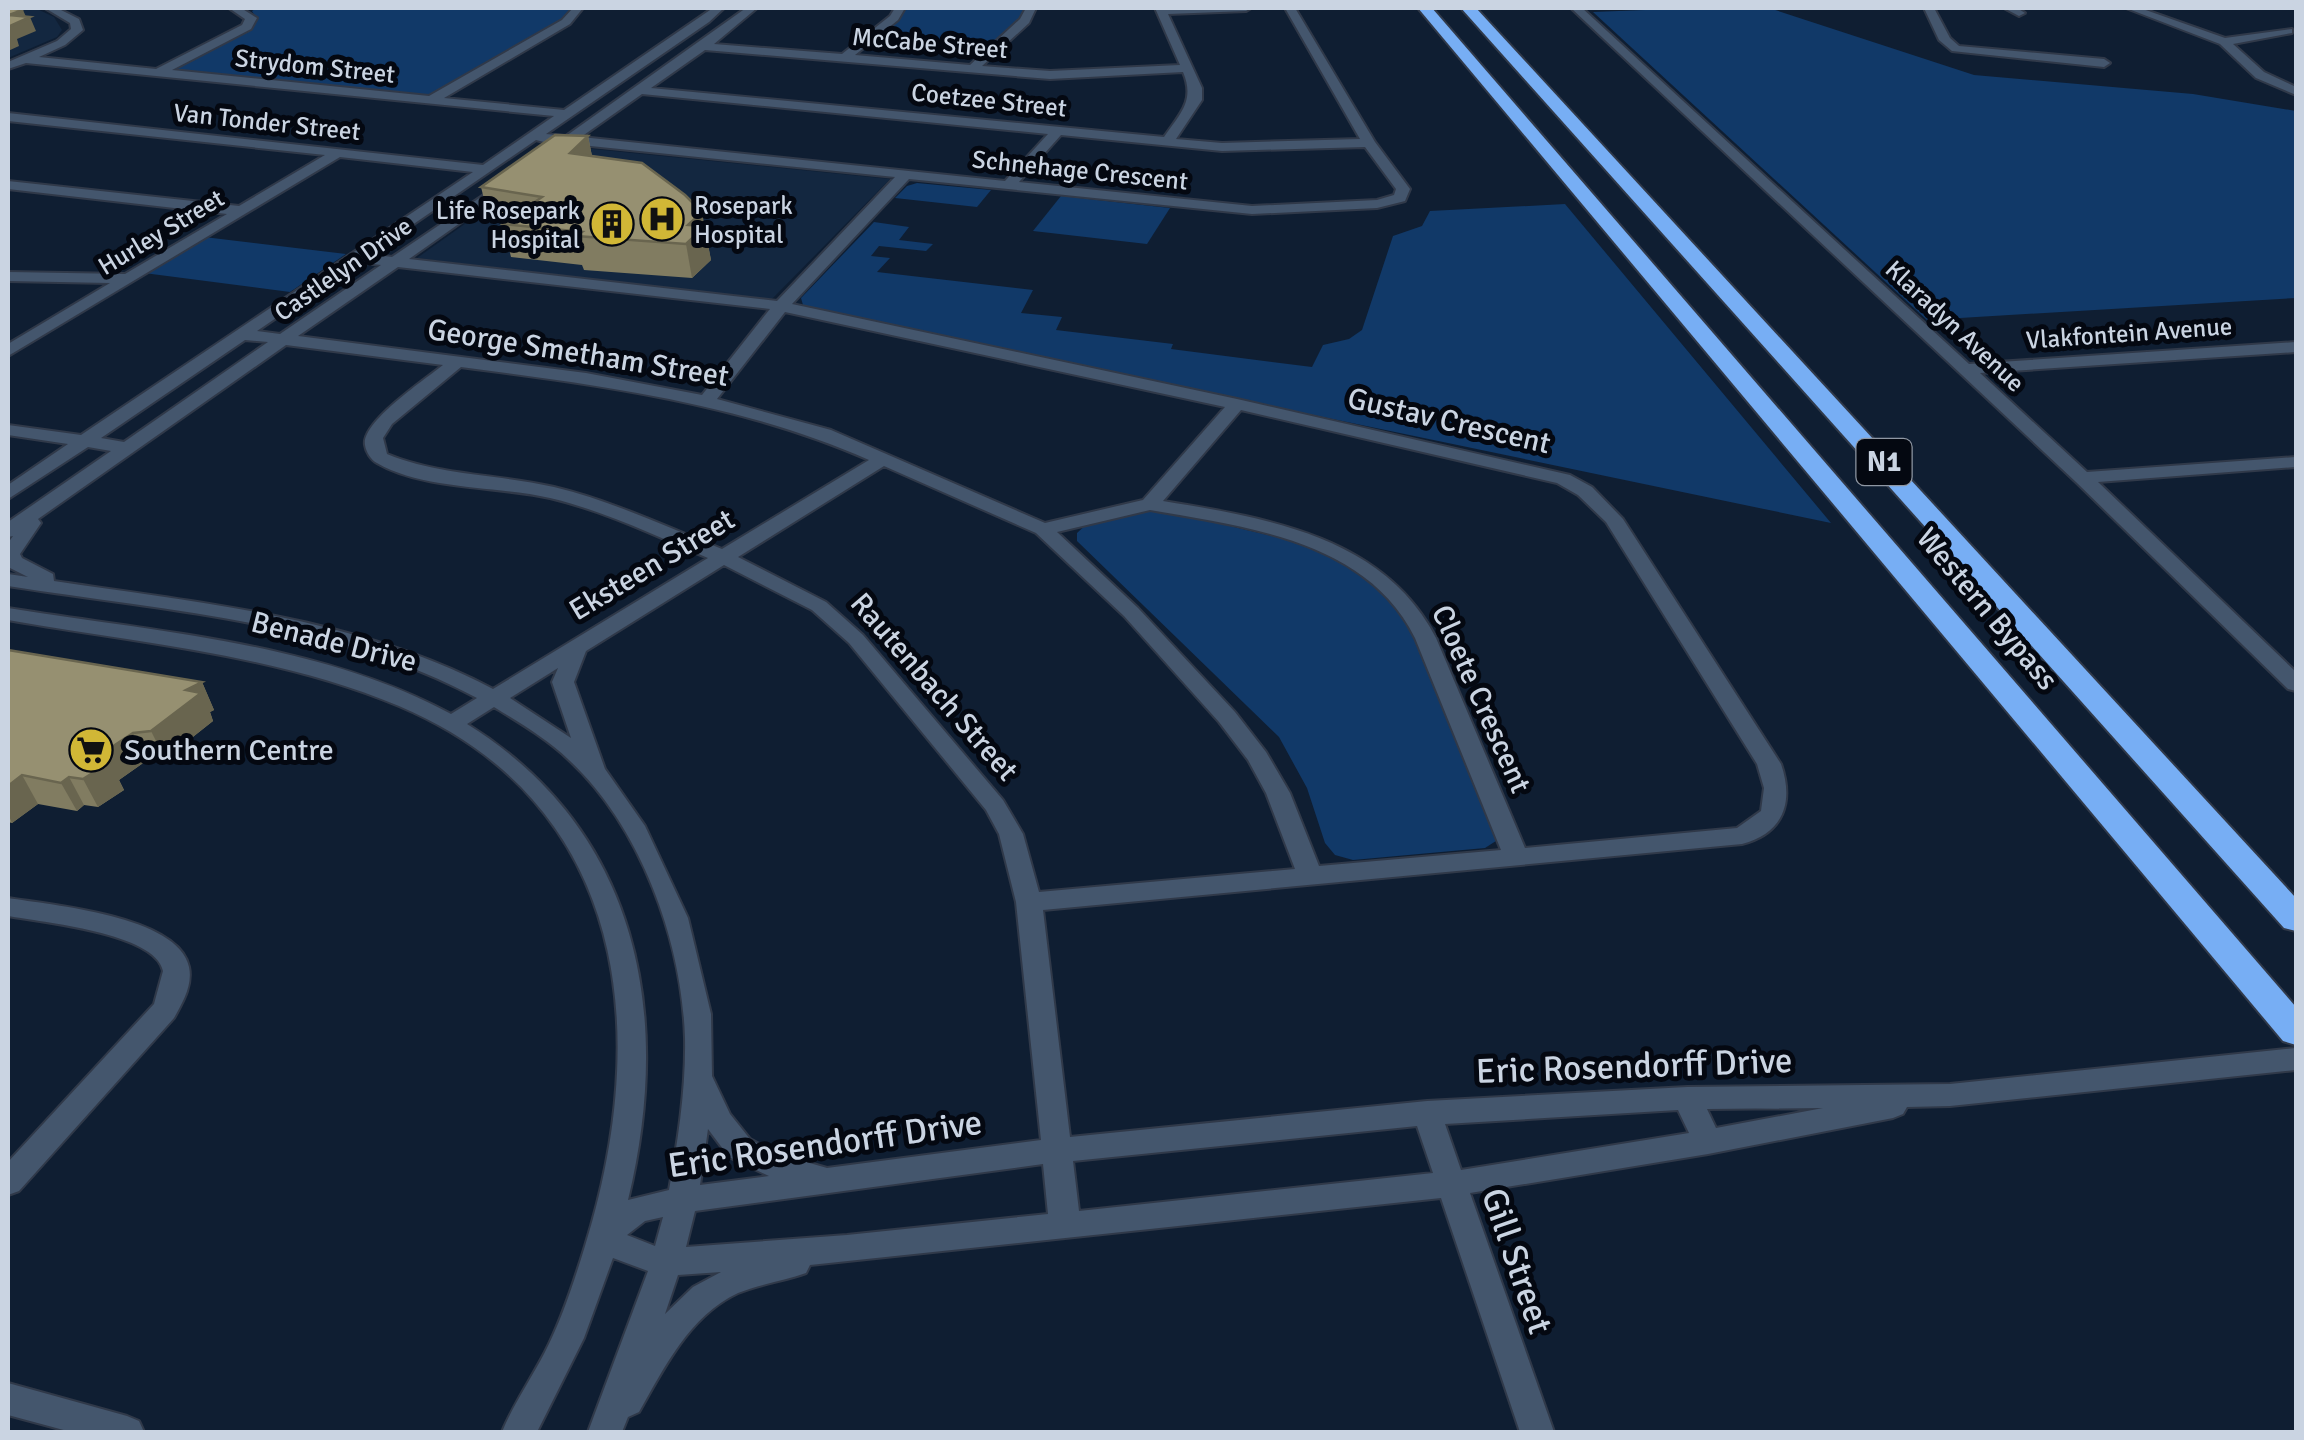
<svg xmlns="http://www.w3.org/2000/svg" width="2304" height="1440" font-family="Signika,sans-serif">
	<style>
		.built { fill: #132740 }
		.green { fill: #113968 }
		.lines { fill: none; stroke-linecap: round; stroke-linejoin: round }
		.minor-casing { stroke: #303949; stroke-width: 4 }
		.highway-casing { stroke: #303949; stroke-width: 4 }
		.minor { fill: #44566d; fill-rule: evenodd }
		.highway { fill: #77aef4; fill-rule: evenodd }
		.wall { fill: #817c61 }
		.shaded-wall { fill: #69654f }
		.building { fill: #969071; stroke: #69654f; stroke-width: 2.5 }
		.labels { text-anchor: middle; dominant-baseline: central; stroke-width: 10; stroke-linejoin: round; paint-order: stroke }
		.far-street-label { font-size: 25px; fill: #cad4e2; stroke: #040811 }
		.far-poi-label { font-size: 25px; fill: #cad4e2; stroke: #040811; text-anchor: start }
		.shield { fill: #040811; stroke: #8f97a3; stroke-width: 2.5 }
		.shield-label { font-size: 28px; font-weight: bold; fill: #cad4e2 }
		.street-label { font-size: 30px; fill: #cad4e2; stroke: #040811 }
		.poi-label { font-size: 30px; fill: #cad4e2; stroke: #040811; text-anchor: start }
		.near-street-label { font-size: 35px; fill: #cad4e2; stroke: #040811 }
	</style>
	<rect width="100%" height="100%" fill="#0f1e32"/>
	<g class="built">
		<polygon points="8,8 35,8 54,17 62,30 57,37 8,58"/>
		<polygon points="573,147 890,179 771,300 417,258"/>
	</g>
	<g class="green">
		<polygon points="257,8 577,8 574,14 428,96 171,71 252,27 257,19 252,11"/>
		<polygon points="907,8 1027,8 1021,20 992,46 877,37"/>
		<polygon points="1696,8 1769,8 1974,75 2193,94 2296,111 2296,298 1927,320 1593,12"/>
		<polygon points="917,183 991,190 977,207 895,198 907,186"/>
		<polygon points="1061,196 1170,208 1147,244 1033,231"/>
		<polygon points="1565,204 1831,523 810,310 803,305 801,298 874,222 909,227 899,240 933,244 926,251 879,246 871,256 890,258 877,272 1033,290 1021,313 1062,317 1056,330 1173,344 1171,349 1312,367 1323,345 1349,339 1362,330 1393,236 1422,226 1430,211"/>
		<polygon points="204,237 346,254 290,292 144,273"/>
		<polygon points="1154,508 1318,547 1353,563 1408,614 1499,839 1485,848 1353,860 1335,855 1325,843 1307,788 1279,737 1077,541 1077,533 1091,520"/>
	</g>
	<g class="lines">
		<defs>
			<g id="minor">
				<path d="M45 8H57L79 19 83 30 65 45 39 57 156 69 242 25 245 19 229 8H241L257 18 251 29 172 70 429 96 562 20 573 8H583L570 24 444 98 564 110 713 8H724L709 22 546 134 566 136 746 8H757L714 44 842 54 890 16 895 8H905L898 20 855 55 970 65 1020 19 1026 8H1036L1029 23 982 66 1050 71 1180 65 1155 8H1251L1246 11 1168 14 1202 88V100L1176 139 1222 143 1360 139 1285 8H1295L1375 142 1410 189 1405 201 1377 208 1252 214 909 179 792 304 1237 399 1570 475 1592 487 1623 519 1781 764C1794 802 1784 833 1742 844L1043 910 1070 1137 1427 1101 1687 1087 1950 1084 2296 1048V1070L1950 1106 1907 1107 1903 1114 1893 1118 1708 1154 1470 1193 1554 1432H1520L1441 1198 810 1265 806 1273C784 1281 760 1284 738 1293 690 1315 664 1368 639 1412L628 1417 622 1432H588L648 1271 613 1258 584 1338 537 1432H502C513 1405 531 1379 545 1352 562 1319 574 1282 585 1246 651 1034 630 804 399 706 275 654 138 643 8 620V608C155 632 318 642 451 714L477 698C334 621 165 611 8 586V574L28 577 8 567V543L13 536 8 537V522L111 451 88 447 8 499V485L68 444 8 435V425L81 435 473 172 340 157 8 356V344L110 283 8 281V272L125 274 227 214 8 189V181L239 206 325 155 8 121V113L483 165 554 116 26 63 8 69V62L57 41 71 29 70 23ZM705 50 1050 79 1183 72C1195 100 1181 113 1164 137L651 88ZM642 94 1048 134 1005 181 581 137ZM1061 135 1222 151 1365 147 1396 189 1394 195 1377 200 1252 206 1019 182ZM536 140 564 147 571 144 895 177 777 301 409 259 514 185V179L509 178 392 257 370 254ZM358 262 381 265 280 334 257 331ZM398 267 770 309 702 395 586 373 298 336ZM785 312 1225 407 1143 500 1045 523 831 430 717 399ZM245 340 268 342 124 442 101 438ZM286 345 443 365C426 379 361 422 365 445 366 452 371 460 377 463 423 490 498 486 550 498 605 511 656 536 708 558L493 689C359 618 202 603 54 581L53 574 22 558 20 554 41 523 38 519ZM461 367C600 385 740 403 869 460L722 549C667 527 612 501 554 487 499 474 440 476 387 454L383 438 392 424ZM1241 410 1557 483 1578 495 1606 522 1757 764 1764 788 1761 811 1737 828 1525 848 1436 638C1384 536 1266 518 1163 501ZM884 466 1036 533 1124 616 1219 722 1248 760 1266 793 1295 869 1039 892 1023 834 1003 800 863 635 826 602 738 557ZM1150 510C1246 527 1367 540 1415 638L1501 850 1319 866 1290 793 1266 752 1235 712 1138 608 1057 532ZM724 565 812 610 849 643 986 810 999 834 1016 902 1041 1140 827 1168 775 1153 750 1139 730 1114 712 1076 711 1014 688 918 645 826 605 769 574 682 586 651ZM558 668 552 682 571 738 510 698ZM494 707C520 723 547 739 569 760 641 827 682 941 685 1038 686 1089 678 1140 669 1190L628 1200C673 1014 639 831 467 724ZM1823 1108 1716 1128 1707 1109ZM1678 1110 1689 1133 1461 1170 1445 1124ZM1417 1126 1433 1173 1079 1211 1073 1161ZM708 1129 729 1157 769 1176 700 1185ZM1043 1164 1048 1214 847 1235 686 1247 695 1211ZM663 1217 655 1246 627 1235 645 1221ZM721 1272 693 1287 665 1314 678 1275Z"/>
				<polygon points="1571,8 1582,8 1969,364 2296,342 2296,352 1980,373 2087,472 2296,457 2296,467 2098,482 2296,672 2296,691 2288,689 2076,482"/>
				<polygon points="1924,8 1934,8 1950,38 1959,46 2104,59 2110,63 2104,67 1952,51 1939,40"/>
				<polygon points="2004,8 2017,8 2025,13 2019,16"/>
				<polygon points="2126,8 2140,8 2225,38 2292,29 2292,33 2233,44 2264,72 2296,87 2296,95 2256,78 2220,44"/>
				<path d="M8 898C51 905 179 916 189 967 193 986 182 1003 174 1018L19 1191 8 1195V1162L154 1004 163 971C156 933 41 922 8 916Z"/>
				<polygon points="8,1383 127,1416 139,1421 144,1432 71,1432 8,1415"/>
			</g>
			<g id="highway">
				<polygon points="1418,8 1432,8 2296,1007 2296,1045 2283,1041"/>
				<polygon points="1461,8 1476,8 2296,898 2296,931 2284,928"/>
			</g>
		</defs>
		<use href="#minor" class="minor-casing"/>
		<use href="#highway" class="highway-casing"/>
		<use href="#minor" class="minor"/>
		<use href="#highway" class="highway"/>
	</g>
	<g class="wall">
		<polygon points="588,136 592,156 704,226 711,260 692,278 584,270 582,265 511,257 503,224 506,222 489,219 481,187"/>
		<polygon points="8,650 202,682 214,710 210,712 213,721 165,759 146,761 119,780 124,790 98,807 84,805 77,811 38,804 12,823 8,822"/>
	</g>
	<g class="shaded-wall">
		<polygon points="23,10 27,19 30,17 36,31 17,39 19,46 8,51 9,15"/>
		<polygon points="588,136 594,167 570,153"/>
		<polygon points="702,212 711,260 692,278 686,244 688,225"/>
		<polygon points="202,682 214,710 210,712 213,721 165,759 151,731 186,690"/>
		<polygon points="133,733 146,761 119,780 124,790 98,807 83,779 97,757"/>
		<polygon points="22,775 38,804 12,823 8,814 8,786"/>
		<polygon points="69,777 84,805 77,811 61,783"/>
	</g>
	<g class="building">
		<polygon points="8,8 23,10 9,15 30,17 8,27"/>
		<polygon points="555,135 588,136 570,153 642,163 685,195 702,212 688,225 705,226 686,244 576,236 582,232 503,224 542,197 481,187"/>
		<polygon points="8,650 202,682 186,690 201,693 151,731 133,733 97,757 110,762 83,779 69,777 61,783 22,775 8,786"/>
	</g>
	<defs>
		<symbol id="hospital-disc" viewBox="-11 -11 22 22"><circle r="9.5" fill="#d1b736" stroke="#040811"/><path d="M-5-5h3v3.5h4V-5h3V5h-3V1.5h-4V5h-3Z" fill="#111"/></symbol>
		<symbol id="building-disc" viewBox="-11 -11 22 22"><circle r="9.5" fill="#d1b736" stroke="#040811"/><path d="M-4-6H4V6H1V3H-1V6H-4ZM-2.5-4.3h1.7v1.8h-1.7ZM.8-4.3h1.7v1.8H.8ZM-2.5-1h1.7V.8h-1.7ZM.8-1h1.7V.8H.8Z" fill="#111"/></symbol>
		<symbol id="supermarket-disc" viewBox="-11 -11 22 22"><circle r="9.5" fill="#d1b736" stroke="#040811"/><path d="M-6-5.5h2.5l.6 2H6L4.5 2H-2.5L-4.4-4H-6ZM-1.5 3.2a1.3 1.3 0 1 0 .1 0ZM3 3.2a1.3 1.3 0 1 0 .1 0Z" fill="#111"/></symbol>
	</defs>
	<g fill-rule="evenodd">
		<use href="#hospital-disc" x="637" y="194" width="50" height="50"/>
		<use href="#building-disc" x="587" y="199" width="50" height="50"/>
		<use href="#supermarket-disc" x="66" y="725" width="50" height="50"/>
	</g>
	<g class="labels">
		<g class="far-street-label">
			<text transform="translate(930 43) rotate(5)">McCabe Street</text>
			<text transform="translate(315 66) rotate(6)">Strydom Street</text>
			<text transform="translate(989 100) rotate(6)">Coetzee Street</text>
			<text transform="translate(267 122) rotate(6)">Van Tonder Street</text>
			<text transform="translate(1080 170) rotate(6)">Schnehage Crescent</text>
			<text transform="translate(161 232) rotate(-31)">Hurley Street</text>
			<text transform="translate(343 269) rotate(-35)">Castlelyn Drive</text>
			<text transform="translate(1955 326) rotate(43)">Klaradyn Avenue</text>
			<text transform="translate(2129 333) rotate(-4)">Vlakfontein Avenue</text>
		</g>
		<g class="far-poi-label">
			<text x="694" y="205">Rosepark<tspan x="694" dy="29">Hospital</tspan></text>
			<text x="580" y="210" text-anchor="end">Life Rosepark<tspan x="580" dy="29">Hospital</tspan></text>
		</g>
		<rect class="shield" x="1856.5" y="439" width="55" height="46" rx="8"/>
		<g class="shield-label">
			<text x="1884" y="462">N1</text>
		</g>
		<g class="street-label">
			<text transform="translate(578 353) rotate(9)">George Smetham Street</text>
			<text transform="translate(1449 421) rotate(13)">Gustav Crescent</text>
			<text transform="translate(652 565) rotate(-31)">Eksteen Street</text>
			<text transform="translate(1987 609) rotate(50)">Western Bypass</text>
			<text transform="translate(334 642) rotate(14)">Benade Drive</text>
			<text transform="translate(934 687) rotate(49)">Rautenbach Street</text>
			<text transform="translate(1481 699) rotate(66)">Cloete Crescent</text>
		</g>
		<g class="poi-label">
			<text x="124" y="750">Southern Centre</text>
		</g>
		<g class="near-street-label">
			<text transform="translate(1634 1066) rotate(-2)">Eric Rosendorff Drive</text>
			<text transform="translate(825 1144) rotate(-8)">Eric Rosendorff Drive</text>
			<text transform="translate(1517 1261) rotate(71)">Gill Street</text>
		</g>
	</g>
	<rect width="2304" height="1440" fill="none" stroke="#cad4e2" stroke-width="20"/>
</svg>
